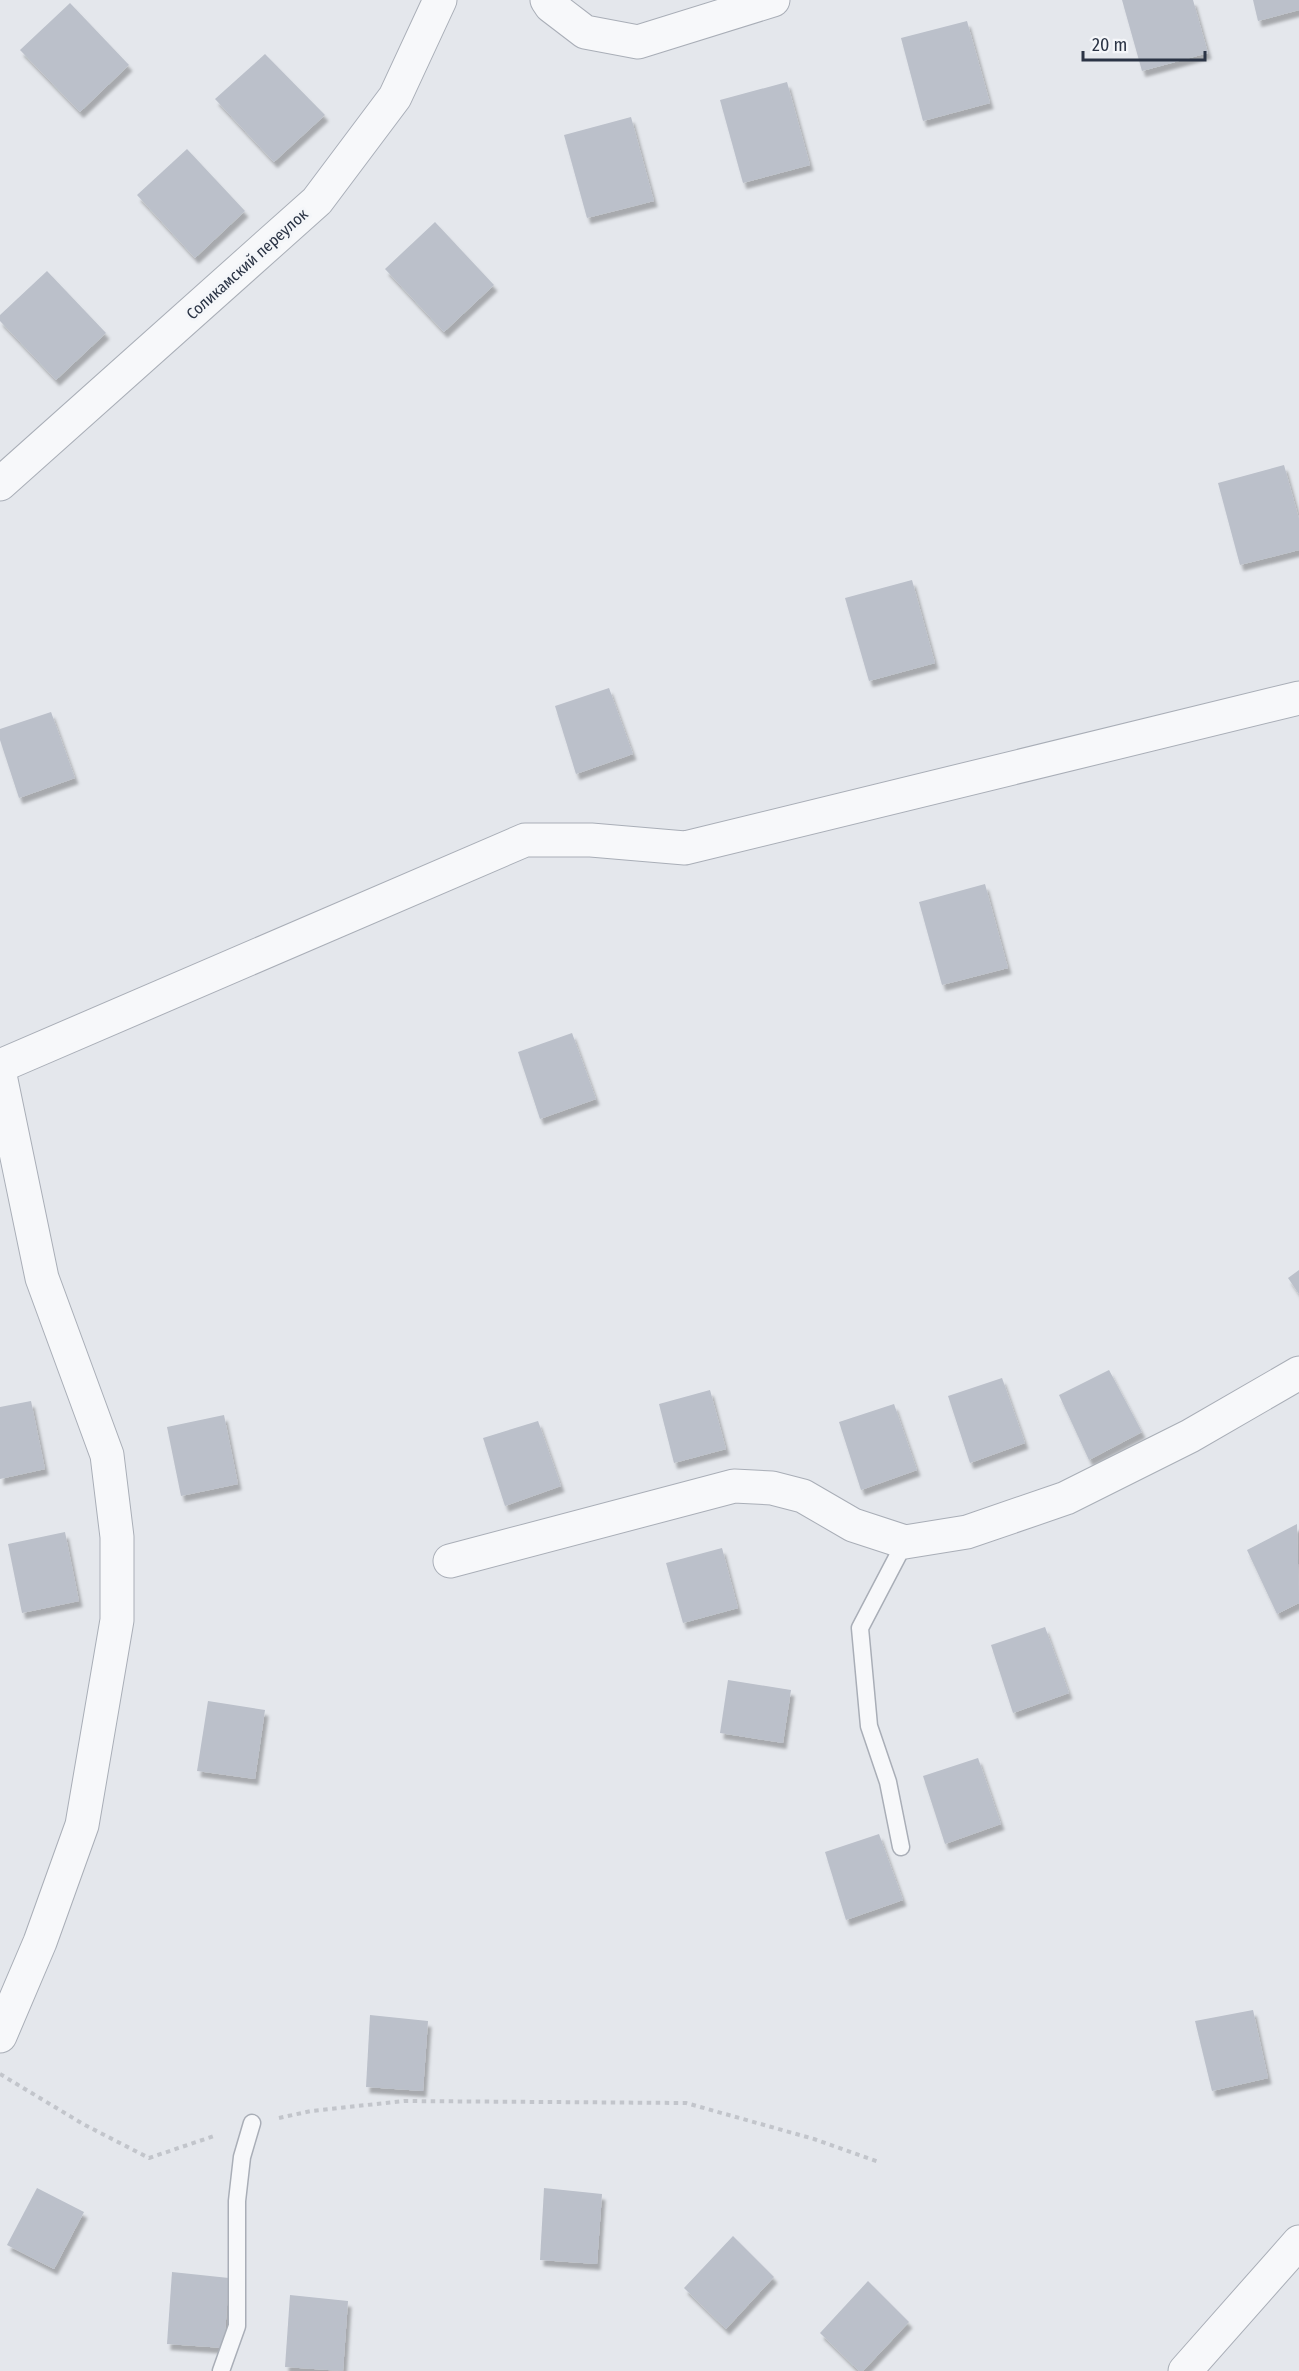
<svg xmlns="http://www.w3.org/2000/svg" width="1299" height="2371" font-family="'Fira Sans Condensed',sans-serif">
	<style>
		.building { fill: #bbc0ca; filter: url(#shadow) }
		.lines { fill: none; stroke-linecap: round; stroke-linejoin: round }
		.service-casing { stroke: #a9aeb7; stroke-width: 19 }
		.minor-casing { stroke: #a9aeb7; stroke-width: 35 }
		.tertiary-casing { stroke: #a9aeb7; stroke-width: 35 }
		.path { stroke: #c2c5cb; stroke-width: 4; stroke-dasharray: 4.5 4.5; stroke-linecap: butt }
		.service { stroke: #f7f8fa; stroke-width: 16 }
		.minor { stroke: #f7f8fa; stroke-width: 33 }
		.tertiary { stroke: #f7f8fa; stroke-width: 33 }
		.labels { text-anchor: middle; dominant-baseline: central; stroke-width: 6; stroke-linejoin: round; paint-order: stroke }
		.street-label { font-size: 16px; fill: #2b3445; stroke: #f4f6f9 }
	</style>
	<defs>
		<filter id="shadow"><feDropShadow dx="3.5" dy="6" stdDeviation="1.5" flood-color="#0004"/></filter>
	</defs>
	<rect width="100%" height="100%" fill="#e4e7ec"/>
	<g class="building">
		<polygon points="1122,0 1193,0 1208,53 1142,71"/>
		<polygon points="1253,0 1299,0 1299,10 1258,21"/>
		<polygon points="70,3 129,65 80,112 20,50"/>
		<polygon points="967,21 990,103 923,121 901,38"/>
		<polygon points="265,54 325,115 274,162 215,99"/>
		<polygon points="787,82 810,165 743,183 720,100"/>
		<polygon points="631,117 654,201 587,218 564,135"/>
		<polygon points="187,149 245,211 195,258 137,195"/>
		<polygon points="435,222 494,285 444,332 385,269"/>
		<polygon points="47,271 106,333 56,380 0,321 0,315"/>
		<polygon points="1284,465 1299,519 1299,550 1240,565 1218,483"/>
		<polygon points="912,580 935,663 869,681 845,598"/>
		<polygon points="609,688 633,754 576,774 555,706"/>
		<polygon points="51,712 75,778 19,798 0,740 0,729"/>
		<polygon points="985,884 1008,968 942,985 919,902"/>
		<polygon points="572,1033 596,1099 540,1119 518,1052"/>
		<polygon points="1299,1270 1299,1294 1288,1278"/>
		<polygon points="1109,1370 1142,1432 1089,1460 1059,1395"/>
		<polygon points="1002,1378 1025,1443 970,1463 948,1396"/>
		<polygon points="710,1390 726,1449 674,1463 659,1404"/>
		<polygon points="31,1401 45,1469 0,1479 0,1407"/>
		<polygon points="894,1404 917,1470 861,1490 839,1422"/>
		<polygon points="224,1415 238,1484 181,1496 167,1427"/>
		<polygon points="538,1421 561,1486 505,1506 483,1438"/>
		<polygon points="1297,1524 1299,1603 1277,1614 1247,1550"/>
		<polygon points="65,1532 79,1601 22,1613 8,1544"/>
		<polygon points="722,1548 738,1608 683,1623 666,1563"/>
		<polygon points="1045,1627 1069,1693 1013,1713 991,1645"/>
		<polygon points="728,1680 791,1690 783,1743 720,1733"/>
		<polygon points="208,1701 265,1710 255,1779 197,1771"/>
		<polygon points="978,1758 1001,1824 945,1844 923,1776"/>
		<polygon points="879,1834 903,1900 846,1920 825,1852"/>
		<polygon points="1253,2010 1268,2078 1212,2091 1195,2021"/>
		<polygon points="370,2015 428,2021 423,2091 366,2087"/>
		<polygon points="37,2188 84,2212 54,2269 7,2245"/>
		<polygon points="544,2188 602,2194 597,2264 540,2260"/>
		<polygon points="733,2236 774,2277 726,2329 684,2288"/>
		<polygon points="172,2272 229,2278 224,2348 167,2344"/>
		<polygon points="868,2281 909,2322 863,2371 859,2371 820,2333"/>
		<polygon points="290,2295 348,2301 343,2371 285,2367"/>
	</g>
	<g class="lines">
		<defs>
			<g id="service">
				<polyline points="901,1847 888,1782 869,1726 860,1628 905,1542"/>
				<polyline points="221,2371 237,2326 237,2201 242,2157 252,2123"/>
			</g>
			<g id="minor">
				<polyline points="547,0 551,6 585,32 638,42 773,0"/>
				<polyline points="0,484 317,201 395,97 440,0"/>
				<polyline points="0,1066 525,840 591,840 685,848 1299,698"/>
				<polyline points="0,1075 42,1278 107,1455 117,1537 117,1620 82,1825 40,1942 0,2036"/>
				<polyline points="450,1561 734,1486 772,1488 803,1496 853,1525 905,1542 967,1532 1066,1498 1190,1436 1299,1373"/>
			</g>
			<polyline id="tertiary" points="1185,2371 1299,2242"/>
		</defs>
		<use href="#service" class="service-casing"/>
		<use href="#minor" class="minor-casing"/>
		<use href="#tertiary" class="tertiary-casing"/>
		<g class="path">
			<polyline points="0,2074 83,2124 149,2158 217,2135"/>
			<polyline points="279,2118 311,2111 404,2101 686,2103 814,2139 879,2162"/>
		</g>
		<use href="#service" class="service"/>
		<use href="#minor" class="minor"/>
		<use href="#tertiary" class="tertiary"/>
	</g>
	<g class="labels">
		<g class="street-label">
			<text transform="translate(247 264) rotate(-42)">Соликамский переулок</text>
		</g>
	</g>
	<path d="M1083 51v9h122v-9" fill="none" stroke="#2b3445" stroke-width="3"/>
	<text x="1092" y="51" font-size="18" fill="#2b3445" stroke="#f4f6f9" stroke-width="4.5" paint-order="stroke">20 m</text>
</svg>
